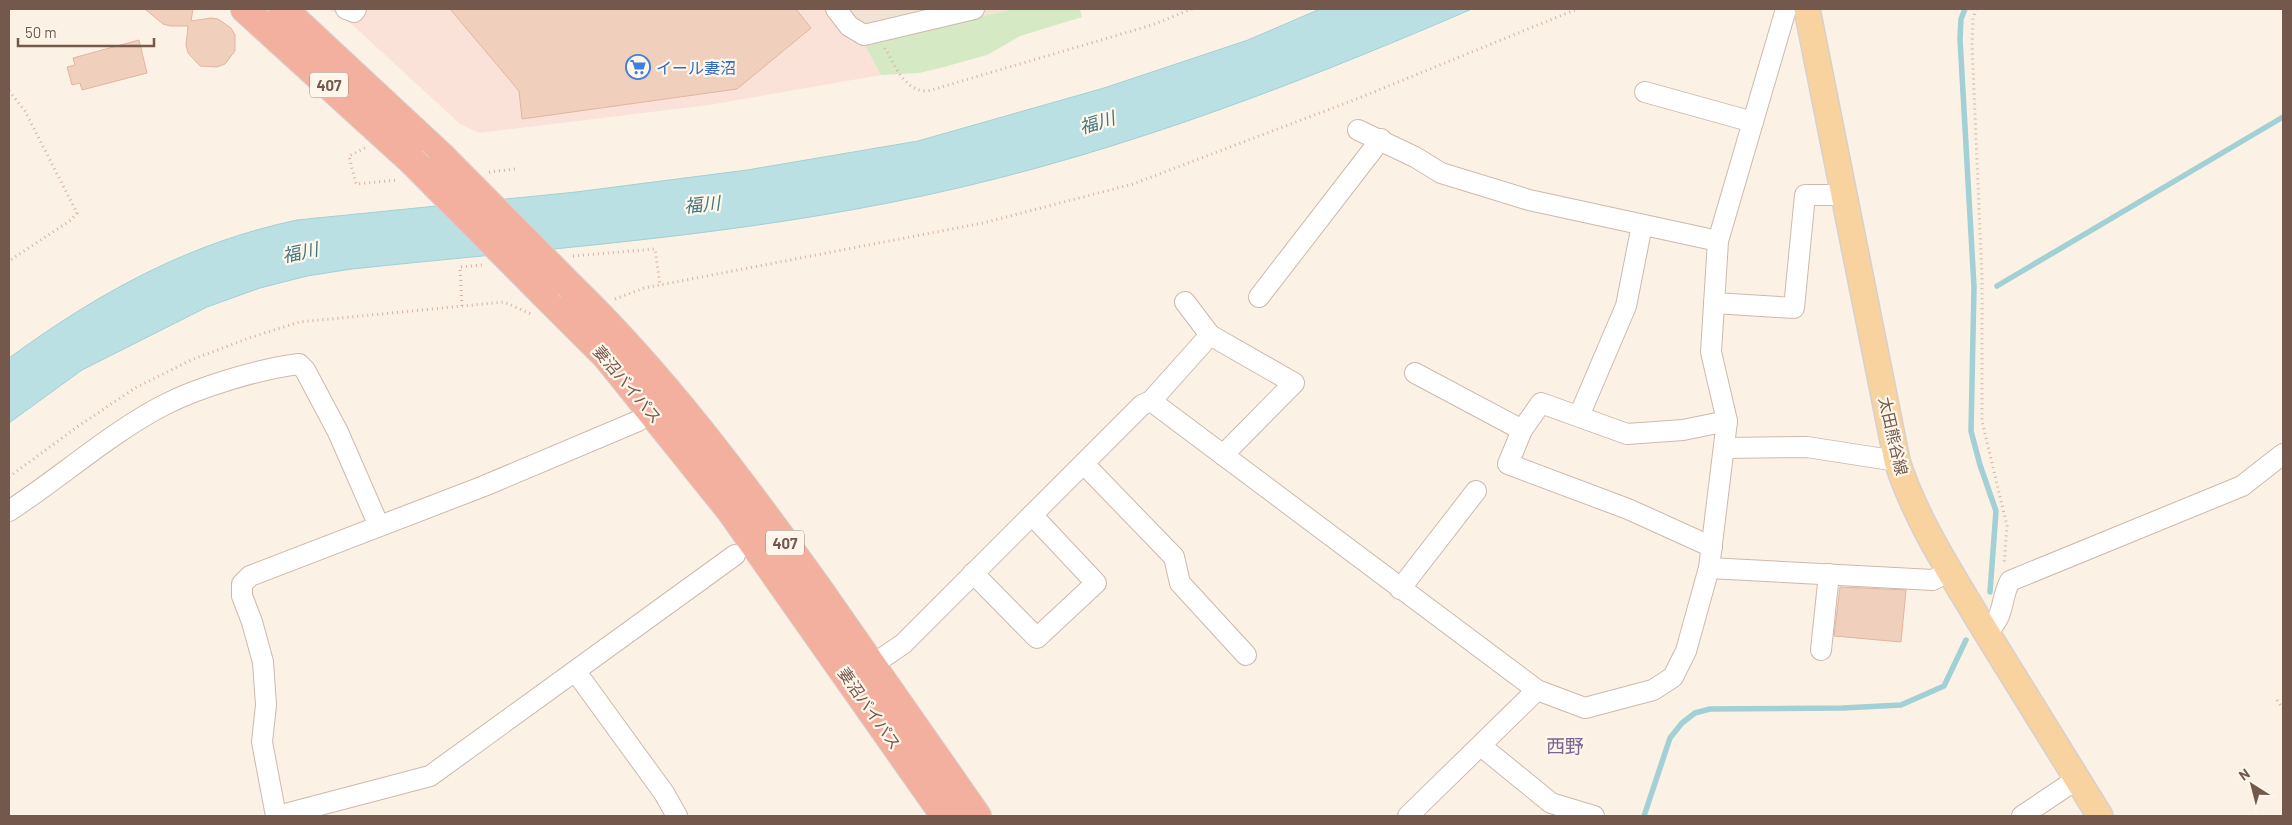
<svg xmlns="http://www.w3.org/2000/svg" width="2292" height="825" font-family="Barlow,'Noto Sans JP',sans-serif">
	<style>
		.residential { fill: #f3e3d4 }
		.commercial { fill: #fbe2d9 }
		.green { fill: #d4e9c4 }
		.water { fill: #bae0e4; stroke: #a1d0d6 }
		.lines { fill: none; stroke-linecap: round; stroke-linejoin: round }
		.stream { stroke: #a1d0d6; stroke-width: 5.5 }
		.building { fill: #f0cfbd; stroke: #e2b59e }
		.minor-casing { stroke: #cdb9ac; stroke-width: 22 }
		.major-casing { stroke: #d8d0cd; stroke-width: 28 }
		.highway-casing { stroke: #d8d0cd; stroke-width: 30 }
		.path { stroke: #d5b2a1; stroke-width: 3; stroke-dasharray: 1 4; stroke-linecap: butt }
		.minor { stroke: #fff; stroke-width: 20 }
		.major { stroke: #f8d3a0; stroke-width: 25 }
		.highway { stroke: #f4b09e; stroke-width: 28 }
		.highway-bridge-casing { stroke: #d8d0cd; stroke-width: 30; stroke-linecap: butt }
		.highway-bridge { stroke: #f4b09e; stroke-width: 28 }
		.labels { text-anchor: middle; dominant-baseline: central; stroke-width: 4.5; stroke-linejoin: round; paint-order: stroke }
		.shield { fill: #fef6eb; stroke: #9d877b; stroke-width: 1 }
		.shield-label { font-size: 15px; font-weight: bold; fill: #73584b }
		.shop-label { font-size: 16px; fill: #366cbe; stroke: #fef6eb; text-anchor: start }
		.street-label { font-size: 16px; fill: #73584b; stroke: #fef6eb }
		.water-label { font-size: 18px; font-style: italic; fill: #43787f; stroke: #fef6eb }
		.quarter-label { font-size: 19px; fill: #7e6390; stroke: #fef6eb }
	</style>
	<rect width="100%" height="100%" fill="#fbf2e5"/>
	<polygon class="residential" points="826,9 1013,9 864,44 855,45"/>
	<polygon class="commercial" points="328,9 826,9 855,45 864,44 881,75 709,105 479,133 460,124 348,21"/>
	<polygon class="green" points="1013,9 1080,9 1082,17 1020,36 987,55 940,68 919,73 881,75 864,44"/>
	<path class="water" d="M1320 9H1472C1284 90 1090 164 888 203 712 238 531 250 352 269L307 276 260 288 207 307 82 370 9 423V358C98 293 188 243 297 220L576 192 747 170 918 141 1104 88 1248 40Z"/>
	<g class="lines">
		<g class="stream">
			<polyline points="1965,9 1961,19 1960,39 1974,287 1971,431 1980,465 1996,511 1990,592"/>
			<polyline points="1997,286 2283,117"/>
			<polyline points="1644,816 1670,738 1682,723 1695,713 1710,709 1843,708 1901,705 1944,686 1966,640"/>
		</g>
	</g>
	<g class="building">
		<polygon points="145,9 193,9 191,21 211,18 218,19 231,28 235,35 235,51 225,64 217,67 200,66 188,53 186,45 188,26 170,26 163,24"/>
		<polygon points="450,9 796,9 811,28 737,89 522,119 519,91"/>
		<polygon points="139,40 147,73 82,90 80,83 72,85 67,67 75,65 73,58"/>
		<polygon points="1840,587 1906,590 1901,642 1834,636"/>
	</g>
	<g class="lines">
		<defs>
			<g id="minor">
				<polyline points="346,9 354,12 356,9"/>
				<polyline points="836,9 849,26 864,35 974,9"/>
				<polyline points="1645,92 1753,122"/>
				<polyline points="1358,130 1415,157 1441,173 1529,200 1718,241"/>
				<polyline points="1259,297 1381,139"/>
				<polyline points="1185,302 1210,335 1294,383 1223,455"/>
				<polyline points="1714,303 1794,308 1805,195 1844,195"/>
				<polyline points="1415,373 1522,430 1541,403 1627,434 1683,430 1727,421"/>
				<polyline points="1151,401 1210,335"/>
				<polyline points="1579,416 1626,306 1642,225"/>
				<polyline points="1522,430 1508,464 1628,509 1712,547"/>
				<polyline points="1724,448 1807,447 1897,461"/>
				<polyline points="1084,464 1174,557 1180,583 1246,655"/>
				<path d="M9 511C60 478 110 433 164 405 199 387 259 369 299 364L305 370 338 432 379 526"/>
				<polyline points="1709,568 1933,580 1949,571"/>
				<polyline points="973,573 1037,638 1096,583 1032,515"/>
				<polyline points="1400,589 1476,491"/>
				<path d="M1986 632C2005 619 2000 599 2010 581L2242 486 2283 454"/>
				<polyline points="1821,650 1829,574"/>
				<polyline points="872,665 903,644 1142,405 1151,401 1537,690 1585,708 1653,690 1673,677 1686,651 1709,568 1727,421 1711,352 1718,241 1786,9"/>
				<polyline points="576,672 664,793 677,816"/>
				<polyline points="1481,746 1551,803 1594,816"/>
				<polyline points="276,816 262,742 266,705 263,662 252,622 242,596 242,584 250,576 484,486 638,421 661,404"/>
				<polyline points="278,816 430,776 735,555"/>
				<polyline points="1408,816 1537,690"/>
				<polyline points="2022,816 2077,779"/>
			</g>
			<path id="major" d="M1807 9 1897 461C1916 520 1949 570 1980 622 2020 687 2060 752 2100 816"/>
			<g id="highway">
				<polyline points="245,9 412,161"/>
				<polyline points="283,9 443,158"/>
				<path d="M571 287C664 377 740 480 815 584 869 661 923 739 977 816"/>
				<polyline points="544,294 607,357 730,510 945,816"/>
			</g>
		</defs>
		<use href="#minor" class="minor-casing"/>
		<use href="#major" class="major-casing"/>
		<use href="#highway" class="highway-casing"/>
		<g class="path">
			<polyline points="1976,9 1973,19 1972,45 1982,277 1982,421 2007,526 2004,565"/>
			<path d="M885 48C895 66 905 92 928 91L1152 25 1192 9"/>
			<polyline points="9,91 25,111 77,213 71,220 9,261"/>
			<polyline points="365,148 349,156 356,184 398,180"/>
			<polyline points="489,172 515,169"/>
			<polyline points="573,256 655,249 660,285"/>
			<polyline points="615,299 644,288 983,223 1133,184 1359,98 1577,9"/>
			<polyline points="462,306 460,267 482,265"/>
			<polyline points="9,477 77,427 135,388 191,360 249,338 299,322 504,302 531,314"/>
			<polyline points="2277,700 2283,709"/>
		</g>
		<use href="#minor" class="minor"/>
		<use href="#major" class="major"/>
		<use href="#highway" class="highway"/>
		<defs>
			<g id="highway-bridge">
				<polyline points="443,158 571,287"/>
				<polyline points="412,161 544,294"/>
			</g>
		</defs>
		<use href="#highway-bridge" class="highway-bridge-casing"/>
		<use href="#highway-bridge" class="highway-bridge"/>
	</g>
	<defs>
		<symbol id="supermarket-ring" viewBox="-11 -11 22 22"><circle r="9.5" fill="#fef6eb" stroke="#3f7fe0" stroke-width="1.5"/><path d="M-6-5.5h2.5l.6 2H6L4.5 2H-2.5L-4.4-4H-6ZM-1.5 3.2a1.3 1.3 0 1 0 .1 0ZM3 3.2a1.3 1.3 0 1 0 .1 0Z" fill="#3f7fe0"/></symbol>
	</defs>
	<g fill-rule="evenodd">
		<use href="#supermarket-ring" x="624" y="53" width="28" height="28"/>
	</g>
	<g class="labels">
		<g class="shield">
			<rect x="310" y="72.5" width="38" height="25" rx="4"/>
			<rect x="766" y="530.5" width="38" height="25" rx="4"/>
		</g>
		<g class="shield-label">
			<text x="329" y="85">407</text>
			<text x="785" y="543">407</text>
		</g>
		<g class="shop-label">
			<text x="656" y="67">イール妻沼</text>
		</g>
		<g class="street-label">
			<text transform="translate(628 384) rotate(50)">妻沼バイパス</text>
			<text transform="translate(1894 436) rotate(77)">太田熊谷線</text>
			<text transform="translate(870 708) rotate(55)">妻沼バイパス</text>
		</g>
		<g class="water-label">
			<text transform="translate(1097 122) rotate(-17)">福川</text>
			<text transform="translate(702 204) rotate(-6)">福川</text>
			<text transform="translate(300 252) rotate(-12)">福川</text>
		</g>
		<g class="quarter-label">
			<text x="1565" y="745">西野</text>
		</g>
	</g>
	<rect width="2292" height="825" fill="none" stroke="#73584b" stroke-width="20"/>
	<g transform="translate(2252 785) rotate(324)" stroke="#fef6eb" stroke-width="4" paint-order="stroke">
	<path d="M0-4L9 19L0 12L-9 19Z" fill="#73584b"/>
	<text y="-8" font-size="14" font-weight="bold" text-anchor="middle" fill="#73584b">N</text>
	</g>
	<path d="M18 38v8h136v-8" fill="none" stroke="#73584b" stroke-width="2.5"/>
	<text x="25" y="38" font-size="15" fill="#73584b" stroke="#fef6eb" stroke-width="4" paint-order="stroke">50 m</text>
</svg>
